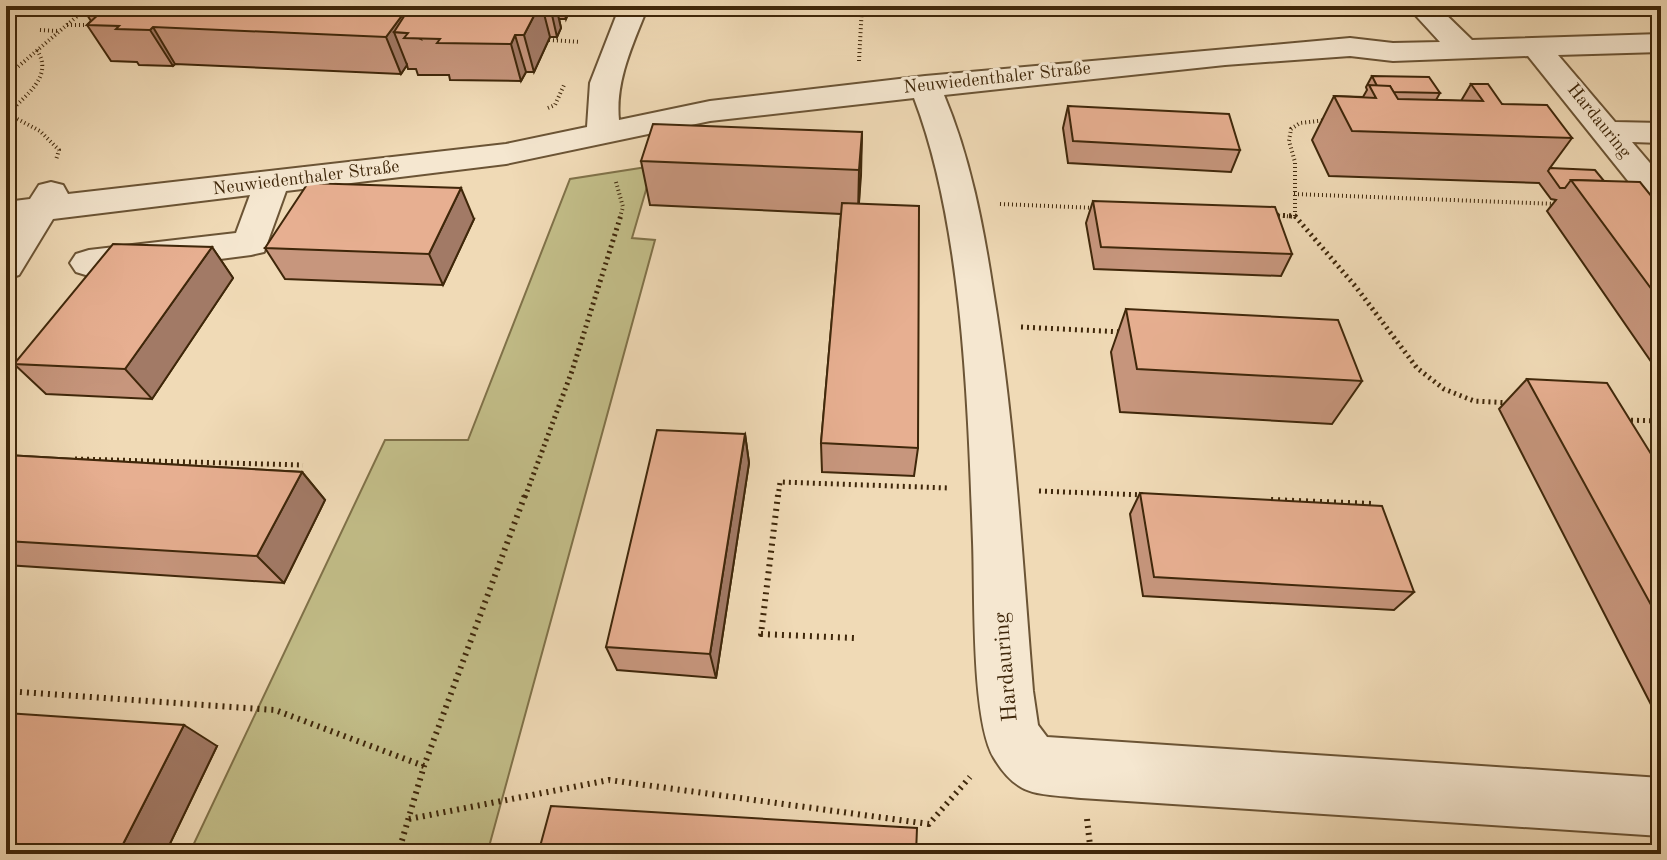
<svg xmlns="http://www.w3.org/2000/svg" width="1667" height="860" font-family="'Old Standard TT',serif">
	<style>
		.green { fill: #c2bd88; stroke: #807249; stroke-width: 2 }
		.lines { fill: none; stroke-linecap: round; stroke-linejoin: round }
		.minor-casing { stroke: #6b5435; stroke-width: 4 }
		.path-far2 { stroke: #3f270a; stroke-width: 4; stroke-dasharray: 1 3; stroke-linecap: butt }
		.path-far1 { stroke: #3f270a; stroke-width: 5; stroke-dasharray: 2 4; stroke-linecap: butt }
		.path { stroke: #3f270a; stroke-width: 6; stroke-dasharray: 2 5; stroke-linecap: butt }
		.minor { fill: #f5e7d0; fill-rule: evenodd }
		.wall { fill: #c7967d; stroke: #3f270a; stroke-width: 2 }
		.shaded-wall { fill: #a27a66; stroke: #3f270a; stroke-width: 2 }
		.building { fill: #e7af91; stroke: #3f270a; stroke-width: 2 }
		.labels { text-anchor: middle; dominant-baseline: central; stroke-width: 6; stroke-linejoin: round; paint-order: stroke }
		.far-street-label { font-size: 18px; fill: #3f270a; stroke: #f5e7d0 }
		.street-label { font-size: 22px; fill: #3f270a; stroke: #f5e7d0 }
	</style>
	<rect width="100%" height="100%" fill="#f0dab6"/>
	<filter id="stains"><feTurbulence type="fractalNoise" baseFrequency=".0025" numOctaves="4"/><feColorMatrix values="0 0 0 0 .2 0 0 0 0 .09 0 0 0 0 .02 0 0 0 .5 -.17"/></filter>
	<radialGradient id="worn" r=".72"><stop offset=".6" stop-color="#630" stop-opacity="0"/><stop offset="1" stop-color="#630" stop-opacity=".3"/></radialGradient>
	<polygon class="green" points="653,166 632,238 655,240 487,854 189,854 385,440 468,440 570,179"/>
	<g class="lines">
		<defs>
			<path id="minor" d="M620 6H648C634 42 615 80 619 120L710 101 925 76 1350 38 1393 43 1440 42 1407 6H1437L1472 40 1661 34V52L1558 55 1615 122 1661 123V143L1632 142 1661 176V210L1649 207 1528 56 1393 61 1350 56 1225 65 944 95C970 157 983 224 993 290 1015 423 1022 557 1033 691L1038 725 1047 737 1661 778V836L1081 798C1038 793 1018 798 994 758 971 720 975 591 973 542 968 405 963 226 914 98L710 121 506 164 286 191 264 252 251 255 89 276 76 272 70 263 76 254 89 250 236 233 250 195 53 219 19 275 6 279V236L14 223 6 224V202L30 199 39 185 51 182 63 185 68 194 506 144 587 127 590 83Z"/>
		</defs>
		<use href="#minor" class="minor-casing"/>
		<g class="path-far2">
			<polyline points="67,25 93,25"/>
			<polyline points="40,30 59,31"/>
			<polyline points="549,40 580,42"/>
			<path d="M37 50C54 77 26 94 8 114L40 131 59 150 56 160"/>
			<polyline points="859,61 862,6"/>
			<polyline points="6,77 89,6"/>
			<polyline points="548,108 555,105 564,85"/>
			<polyline points="616,182 623,207 620,217"/>
			<polyline points="1294,194 1557,204"/>
			<polyline points="1000,204 1097,208"/>
			<polyline points="1271,215 1296,217"/>
			<polyline points="1295,216 1295,162 1289,141 1291,129 1300,123 1327,120"/>
		</g>
		<g class="path-far1">
			<polyline points="1271,215 1295,216 1356,287 1417,368 1444,389 1474,401 1511,403"/>
			<polyline points="1021,327 1123,332"/>
			<polyline points="1625,420 1661,421"/>
			<polyline points="75,459 303,465"/>
			<polyline points="1039,491 1145,495"/>
			<polyline points="525,497 572,371 621,215"/>
			<polyline points="778,497 780,482 949,488"/>
		</g>
		<g class="path">
			<polyline points="778,495 761,634 854,638"/>
			<polyline points="1271,500 1373,504"/>
			<polyline points="6,691 275,710 424,766"/>
			<polyline points="409,819 609,780 929,824 970,777"/>
			<polyline points="1087,819 1091,854"/>
			<polyline points="398,854 424,766 525,495"/>
		</g>
		<use href="#minor" class="minor"/>
	</g>
	<g class="wall">
		<polygon points="409,6 410,7 464,6 466,13 486,13 484,6 571,6 566,19 559,19 561,28 557,37 550,37 534,72 526,72 521,81 450,80 449,75 418,75 416,69 408,69 407,65 401,74 175,64 173,66 139,65 137,62 111,61 87,25 91,21 84,10"/>
		<polygon points="1186,6 1227,6 1208,7"/>
		<polygon points="1259,6 1329,6 1327,10 1261,8"/>
		<polygon points="1372,76 1440,93 1436,100 1461,101 1471,84 1502,104 1572,138 1550,168 1604,181 1661,208 1661,376 1547,211 1556,200 1551,199 1539,183 1329,176 1312,140 1334,96 1363,97 1367,90 1366,87"/>
		<polygon points="1068,106 1240,150 1231,172 1068,163 1063,128"/>
		<polygon points="862,132 859,203 918,448 914,476 822,472 821,443 841,214 650,205 641,161"/>
		<polygon points="1093,201 1292,254 1281,276 1094,269 1086,223"/>
		<polygon points="474,219 443,285 285,279 265,248"/>
		<polygon points="212,247 233,278 152,399 46,394 14,364"/>
		<polygon points="1126,309 1362,381 1332,424 1120,412 1111,352"/>
		<polygon points="1527,379 1661,470 1661,724 1499,409"/>
		<polygon points="745,434 749,463 716,678 617,670 606,647"/>
		<polygon points="6,455 302,472 325,500 284,583 6,565"/>
		<polygon points="1140,493 1414,592 1394,610 1143,596 1130,514"/>
		<polygon points="6,713 217,746 165,854 6,854"/>
		<polygon points="1256,847 1298,854 1245,854"/>
	</g>
	<g class="shaded-wall">
		<polygon points="409,6 421,39 408,33 394,32 407,65 401,74 386,37"/>
		<polygon points="539,6 542,6 550,37 534,72 524,35"/>
		<polygon points="550,6 556,6 561,28 557,37"/>
		<polygon points="563,6 571,6 566,19"/>
		<polygon points="153,27 175,64 173,66 150,30"/>
		<polygon points="515,35 526,72 521,81 511,44"/>
		<polygon points="862,132 861,176 858,214 859,170"/>
		<polygon points="461,188 474,219 443,285 429,254"/>
		<polygon points="212,247 233,278 152,399 125,369"/>
		<polygon points="745,434 749,463 716,678 710,654"/>
		<polygon points="302,472 325,500 284,583 257,556"/>
		<polygon points="184,725 217,746 165,854 125,854 119,852"/>
	</g>
	<g class="building">
		<polygon points="89,6 409,6 386,37 153,27 150,30 116,29 119,26 87,25 102,11 84,10"/>
		<polygon points="463,6 460,12 486,13 489,7 484,6 539,6 524,35 515,35 511,44 437,43 440,39 404,38 408,33 394,32 410,7"/>
		<polygon points="1372,76 1429,77 1440,93 1393,92 1390,86 1377,86"/>
		<polygon points="1471,84 1488,84 1502,104 1547,105 1572,138 1352,131 1334,96 1376,98 1369,85 1390,86 1398,99 1483,101"/>
		<polygon points="1068,106 1229,114 1240,150 1073,141"/>
		<polygon points="653,124 862,132 859,170 641,161"/>
		<polygon points="1550,168 1595,170 1604,181 1571,180 1565,188 1560,188 1548,171"/>
		<polygon points="1571,180 1640,182 1661,208 1661,302"/>
		<polygon points="308,183 461,188 429,254 265,248"/>
		<polygon points="1093,201 1275,207 1292,254 1101,247"/>
		<polygon points="842,203 919,206 918,448 821,443"/>
		<polygon points="113,244 212,247 125,369 14,364"/>
		<polygon points="1126,309 1338,320 1362,381 1137,369"/>
		<polygon points="1527,379 1607,383 1661,470 1661,623"/>
		<polygon points="657,430 745,434 710,654 606,647"/>
		<polygon points="6,455 302,472 257,556 6,541"/>
		<polygon points="1140,493 1382,506 1414,592 1154,577"/>
		<polygon points="6,713 184,725 119,852 6,843"/>
		<polygon points="551,806 917,828 916,854 538,854"/>
		<polygon points="1256,847 1296,847 1298,854 1257,854"/>
	</g>
	<g class="labels">
		<g class="far-street-label">
			<text transform="translate(997 78) rotate(-6)">Neuwiedenthaler Straße</text>
			<text transform="translate(1599 121) rotate(51)">Hardauring</text>
			<text transform="translate(306 178) rotate(-7)">Neuwiedenthaler Straße</text>
		</g>
		<g class="street-label">
			<text transform="translate(1006 667) rotate(-95)">Hardauring</text>
		</g>
	</g>
	<rect width="1667" height="860" fill="none" stroke="#f0dab6" stroke-width="32"/>
	<rect x="8" y="8" width="1651" height="844" fill="none" stroke="#3f270a" stroke-width="4"/>
	<rect x="16" y="16" width="1635" height="828" fill="none" stroke="#3f270a" stroke-width="2"/>
	<rect width="100%" height="100%" filter="url(#stains)"/>
	<rect width="100%" height="100%" fill="url(#worn)"/>
</svg>
